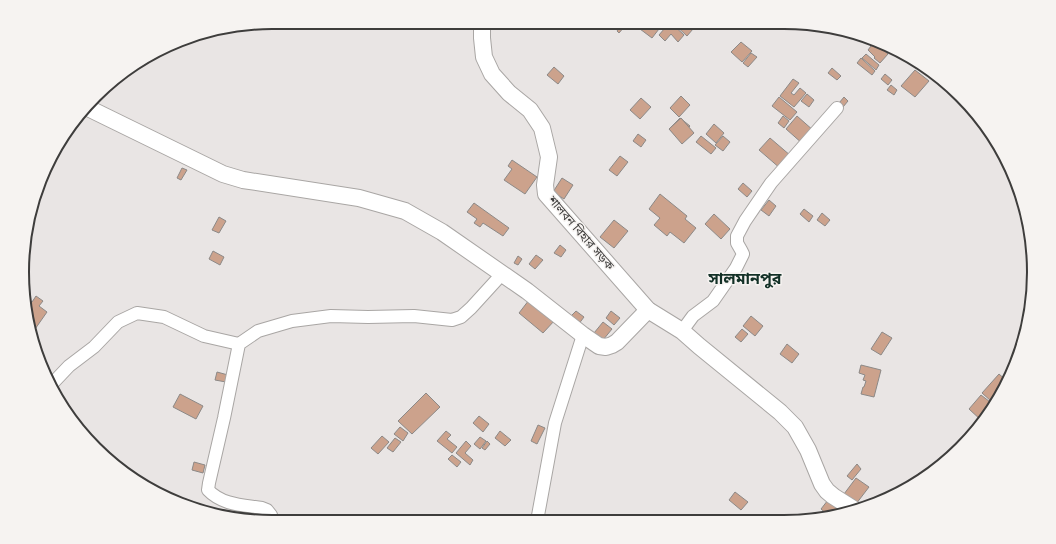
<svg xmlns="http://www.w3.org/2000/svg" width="1056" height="544" font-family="Figtree,'Noto Sans Bengali',sans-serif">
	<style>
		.building { fill: #cca28c; stroke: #8c8987 }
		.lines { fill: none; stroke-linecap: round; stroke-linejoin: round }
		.minor-casing { stroke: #a9a6a4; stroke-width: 14 }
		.major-casing { stroke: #a9a6a4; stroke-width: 18 }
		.minor { stroke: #fff; stroke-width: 12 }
		.major { stroke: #fff; stroke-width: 16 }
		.labels { text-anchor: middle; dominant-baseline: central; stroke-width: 3; stroke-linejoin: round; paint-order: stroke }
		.street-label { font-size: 12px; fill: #3e3d3c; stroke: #f6f3f1 }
		.district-label { font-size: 16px; font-weight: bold; fill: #133127; stroke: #f6f3f1 }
		.rim { fill: none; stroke: #3e3d3c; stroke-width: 2 }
	</style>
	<rect width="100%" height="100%" fill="#e9e5e4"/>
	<g class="building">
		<polygon points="577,22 586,22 587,23 581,29 575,24"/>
		<polygon points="646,22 651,22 659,29 652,38 640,29"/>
		<polygon points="657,22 667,22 662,27"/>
		<polygon points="670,22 684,35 678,42 671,34 665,41 659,35"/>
		<polygon points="676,22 684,22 687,25 690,22 699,22 687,36 674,24"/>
		<polygon points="622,24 625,26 619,33 617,31"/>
		<polygon points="741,42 752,51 742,62 731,52"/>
		<polygon points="874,42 888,54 880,63 874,58 875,57 868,50"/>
		<polygon points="879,44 890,46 886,51 878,45"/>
		<polygon points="751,53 757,57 748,67 743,63"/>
		<polygon points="866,54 879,65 876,70 862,58"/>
		<polygon points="861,58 875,71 872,75 857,63"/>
		<polygon points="554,67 564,76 558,84 547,75"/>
		<polygon points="832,68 841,76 837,80 828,73"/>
		<polygon points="915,70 929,81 915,97 901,86"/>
		<polygon points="885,74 892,80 888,85 881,79"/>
		<polygon points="793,79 799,83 791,93 794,95 800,88 806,93 794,107 780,96"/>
		<polygon points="891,85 897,90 894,95 887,90"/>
		<polygon points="807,94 814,100 809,107 801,101"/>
		<polygon points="681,96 690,105 679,117 670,108"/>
		<polygon points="779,97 797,112 790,120 772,106"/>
		<polygon points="844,97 848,101 843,107 839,103"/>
		<polygon points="641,98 651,107 640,119 630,110"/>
		<polygon points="783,116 789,121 784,128 778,123"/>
		<polygon points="797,116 814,131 803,144 786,129"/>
		<polygon points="680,118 690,126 679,138 669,129"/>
		<polygon points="681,118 694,133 682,144 669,129"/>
		<polygon points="714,124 724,133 716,143 706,134"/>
		<polygon points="638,134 646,140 641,147 633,141"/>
		<polygon points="701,136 716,148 711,154 696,142"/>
		<polygon points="723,136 730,142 723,151 715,145"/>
		<polygon points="770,138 791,156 781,169 759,150"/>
		<polygon points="620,156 628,162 617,176 609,170"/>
		<polygon points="512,160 537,177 525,194 504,180 512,169 508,166"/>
		<polygon points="182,168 187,170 181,180 177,178"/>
		<polygon points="562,178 573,185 564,199 553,192"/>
		<polygon points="743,183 752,191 747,197 738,189"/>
		<polygon points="660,194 687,216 685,219 696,228 684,243 670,232 667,236 654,225 660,218 649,209"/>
		<polygon points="769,200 776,206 769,216 761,210"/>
		<polygon points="474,203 509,228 503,236 483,223 480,227 474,223 477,219 467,212"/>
		<polygon points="804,209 813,216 809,222 800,214"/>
		<polygon points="822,213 830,220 825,226 817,220"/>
		<polygon points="714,214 730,229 721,239 705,224"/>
		<polygon points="219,217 226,221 219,233 212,230"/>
		<polygon points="614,220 628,231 614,248 600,237"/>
		<polygon points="560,245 566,250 561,257 554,253"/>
		<polygon points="213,251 224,257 220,265 209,259"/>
		<polygon points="536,255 543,260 535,269 529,264"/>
		<polygon points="518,256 522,259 518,265 514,263"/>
		<polygon points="36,296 43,301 39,306 47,312 33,332 24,304 24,299 26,297 32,302"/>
		<polygon points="529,300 555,320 543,333 519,313"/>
		<polygon points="576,311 584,317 578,325 569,318"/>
		<polygon points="611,311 620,318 614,325 606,318"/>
		<polygon points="751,316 763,326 755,336 743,326"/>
		<polygon points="603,322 612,329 603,340 594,333"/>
		<polygon points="742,329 748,334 741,342 735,337"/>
		<polygon points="882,332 892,338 881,355 871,349"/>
		<polygon points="787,344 799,354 792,363 780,354"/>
		<polygon points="861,365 881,370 874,397 861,394 863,387 864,387 866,381 863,380 865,375 859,373"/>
		<polygon points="217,372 228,375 226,382 215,380"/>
		<polygon points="999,374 1007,381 991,401 982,393"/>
		<polygon points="426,393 440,407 412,434 398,421"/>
		<polygon points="180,394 203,406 196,419 173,407"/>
		<polygon points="981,395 994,405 982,421 969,409"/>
		<polygon points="479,416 489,424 483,432 473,423"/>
		<polygon points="538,425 545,428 537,444 531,441"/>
		<polygon points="400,427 408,433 403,441 394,434"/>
		<polygon points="446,431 451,435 447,439 457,447 452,453 437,441"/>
		<polygon points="500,431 511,440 505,446 495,438"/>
		<polygon points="382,436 389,442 378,454 371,448"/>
		<polygon points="480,437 486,441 480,449 474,444"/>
		<polygon points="395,438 401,442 393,452 387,448"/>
		<polygon points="466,441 471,446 465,453 473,460 470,465 456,453"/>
		<polygon points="487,441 490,444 485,450 482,448"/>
		<polygon points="452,455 461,462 457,467 448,459"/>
		<polygon points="194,462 205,465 203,473 192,470"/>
		<polygon points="857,464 861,469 852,480 847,476"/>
		<polygon points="919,473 925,477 913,484"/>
		<polygon points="856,478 869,487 856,504 844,494"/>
		<polygon points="735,492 748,502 741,510 729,500"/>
		<polygon points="887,492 893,495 883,501 882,500"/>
		<polygon points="828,500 839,510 834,515 829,516 821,509"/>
	</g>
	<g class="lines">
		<defs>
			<g id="minor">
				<polyline points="682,331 693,316 713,301 736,268 743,254 741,250 737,243 737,236 745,221 771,183 837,108"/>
				<polyline points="50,386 69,366 94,347 118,322 137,313 164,317 204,336 239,344"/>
				<path d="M269 521 271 515 267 510 262 508C243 505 222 505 208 490L209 483 224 418 239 344 258 331 292 321 331 316 368 317 414 316 452 320 461 317 471 308 502 274"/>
				<polyline points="537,521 555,423 583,335"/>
			</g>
			<g id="major">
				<polyline points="482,22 482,38 484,57 492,74 509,93 530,110 542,128 549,157 545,185 546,194 648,310 682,331 699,346 780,412 795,427 808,450 822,484 827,491 833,496 855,510"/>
				<polyline points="88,108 223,174 243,180 359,198 405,211 442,232 527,291 583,335 599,346 606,347 612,345 617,342 648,310"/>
			</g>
		</defs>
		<use href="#minor" class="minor-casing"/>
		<use href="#major" class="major-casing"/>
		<use href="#minor" class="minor"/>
		<use href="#major" class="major"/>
	</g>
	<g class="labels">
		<g class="street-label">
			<text transform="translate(581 233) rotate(49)">শালবন বিহার সড়ক</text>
		</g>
		<g class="district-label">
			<text x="745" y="278">সালমানপুর</text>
		</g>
	</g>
	<path d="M0 0H1056V544H0ZM272 29H784A243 243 0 0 1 1027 272V272A243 243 0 0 1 784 515H272A243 243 0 0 1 29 272V272A243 243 0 0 1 272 29Z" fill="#f6f3f1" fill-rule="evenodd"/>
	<path class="rim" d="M272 29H784A243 243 0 0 1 1027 272V272A243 243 0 0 1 784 515H272A243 243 0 0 1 29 272V272A243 243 0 0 1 272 29Z"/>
</svg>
